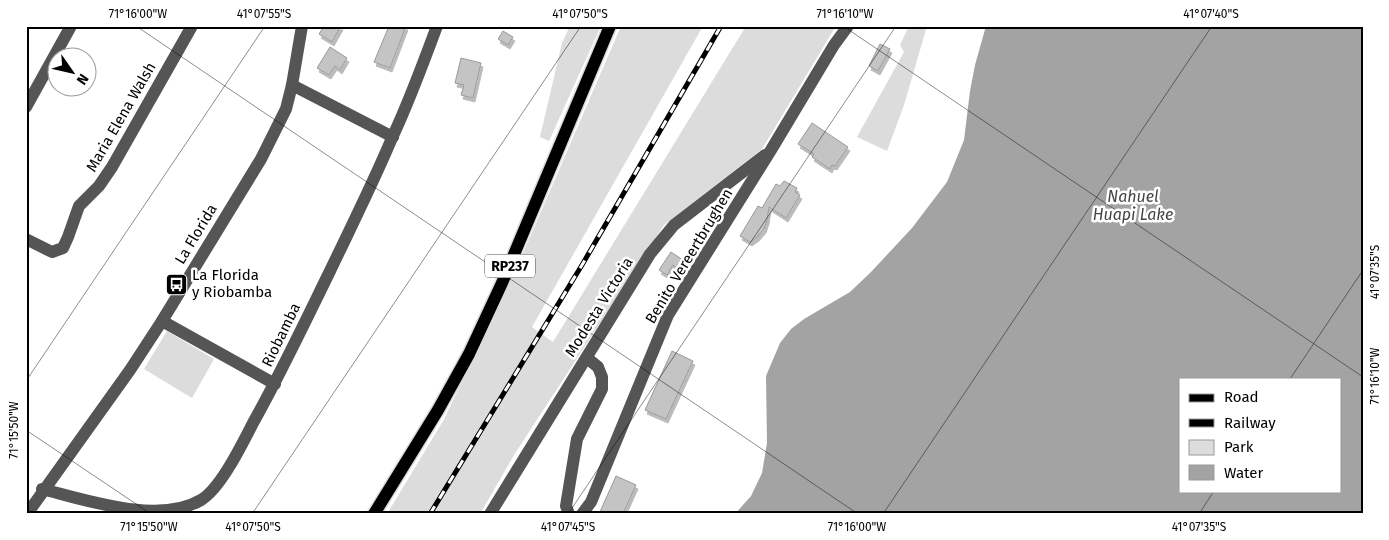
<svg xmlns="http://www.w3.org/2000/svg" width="1389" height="540" font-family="'Fira Sans',sans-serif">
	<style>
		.green { fill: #dcdcdc }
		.water { fill: #a3a3a3; fill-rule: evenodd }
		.building { fill: #c4c4c4; stroke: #999; filter: url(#shadow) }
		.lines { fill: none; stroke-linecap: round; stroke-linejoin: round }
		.major-casing { stroke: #dbdbdb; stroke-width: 15 }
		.minor { stroke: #555; stroke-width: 12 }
		.major { stroke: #000; stroke-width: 12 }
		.rail-casing { stroke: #000; stroke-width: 5 }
		.rail { stroke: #fff; stroke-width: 3; stroke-dasharray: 9; stroke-linecap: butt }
		.ticks { fill: none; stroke: #000; stroke-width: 1; stroke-opacity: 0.45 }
		.labels { text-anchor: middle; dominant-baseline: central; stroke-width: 5; stroke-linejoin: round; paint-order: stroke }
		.shield { fill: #fff; stroke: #4c4c4c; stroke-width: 1 }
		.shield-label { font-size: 14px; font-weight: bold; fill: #000 }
		.street-label { font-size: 15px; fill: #000; stroke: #fff }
		.poi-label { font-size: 15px; fill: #000; stroke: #fff; text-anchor: start }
		.water-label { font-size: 16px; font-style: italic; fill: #444; stroke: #fff }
		.neatline { fill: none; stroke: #000; stroke-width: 2 }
		.ticks-label { font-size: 12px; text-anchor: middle; fill: #000 }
	</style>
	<defs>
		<filter id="shadow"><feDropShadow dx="2" dy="4" stdDeviation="0" flood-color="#0004"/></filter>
	</defs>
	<rect width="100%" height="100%" fill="#fff"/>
	<g class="green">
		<polygon points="570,26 601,26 549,141 540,137 562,43"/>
		<polygon points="621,26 703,26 532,327 553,342 746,26 836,26 762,149 664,225 514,455 480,514 387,514 443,421 515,272"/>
		<polygon points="909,26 927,26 904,105 887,151 857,137 904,52 900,45"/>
		<polygon points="167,331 214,359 192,398 144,369"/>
	</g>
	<path class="water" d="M986 26H1363V514H735L751 496 762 473 767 443 766 376 780 343 791 329 804 319 850 292 871 272 912 228 947 182 964 140 970 91 975 65ZM1180 379H1340V491H1180Z"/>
	<g class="building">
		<polygon points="324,26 341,26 332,42 319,34"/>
		<polygon points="389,26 406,26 390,68 374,62"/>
		<polygon points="503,31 513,37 508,45 498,39"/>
		<polygon points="880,44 890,49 878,71 869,66"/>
		<polygon points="330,47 347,58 340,70 335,66 329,75 317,68"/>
		<polygon points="461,58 481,63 473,98 461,95 464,85 455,83"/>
		<polygon points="812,123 848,147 835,166 832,165 830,169 812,157 814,154 798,144"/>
		<polygon points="784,181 797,188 795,192 800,195 786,218 769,207 767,220 764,229 757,237 750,242 740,236 758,206 762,208 776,184 780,186"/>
		<polygon points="671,252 683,260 677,268 673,265 667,275 659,270"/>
		<polygon points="672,351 693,361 666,419 645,410"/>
		<polygon points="616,476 636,485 623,514 599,514"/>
	</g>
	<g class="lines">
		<defs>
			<polyline id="major" points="374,514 438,410 469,354 502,283 610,26"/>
		</defs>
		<use href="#major" class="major-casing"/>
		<g class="minor">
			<polyline points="292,85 393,137"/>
			<polyline points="26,107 71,26"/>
			<polyline points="26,239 52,252 63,248 68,237 79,206 99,186 112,167 192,26"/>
			<polyline points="162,321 275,384"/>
			<path d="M42 489C86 500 159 525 201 500 221 488 242 444 253 423 281 373 305 322 330 271 351 227 373 183 392 138 409 102 423 64 437 26"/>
			<polyline points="27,514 130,370 162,321 261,159 286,109 292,85 302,26"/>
			<polyline points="490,514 650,254 674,225 765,155"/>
			<polyline points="569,514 566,506 577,439 602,389 602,377 598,367 587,358"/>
			<polyline points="582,514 591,502 668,315 771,150 834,45 848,26"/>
		</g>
		<use href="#major" class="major"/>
		<defs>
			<polyline id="rail" points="430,514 582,265 721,26"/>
		</defs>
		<use href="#rail" class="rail-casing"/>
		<use href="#rail" class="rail"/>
	</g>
	<path class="ticks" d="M136 26 858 514M843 26 1363 377M1290 379 1363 270M26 381 265 26M26 430 151 514M252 514 581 26M568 514 896 26M883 514 1212 26M1199 514 1214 491"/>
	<defs>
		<symbol id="bus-square" viewBox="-11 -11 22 22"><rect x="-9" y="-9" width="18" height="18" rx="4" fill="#000" stroke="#fff"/><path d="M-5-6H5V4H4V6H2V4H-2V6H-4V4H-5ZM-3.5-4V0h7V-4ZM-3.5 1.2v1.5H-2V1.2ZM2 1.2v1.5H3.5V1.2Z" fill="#fff"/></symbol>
	</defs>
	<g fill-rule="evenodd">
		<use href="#bus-square" x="164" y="272" width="25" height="25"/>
	</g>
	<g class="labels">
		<rect class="shield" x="485" y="254.5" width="50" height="23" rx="4"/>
		<g class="shield-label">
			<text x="510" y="266">RP237</text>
		</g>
		<g class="street-label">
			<text transform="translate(121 117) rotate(-60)">Maria Elena Walsh</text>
			<text transform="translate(196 234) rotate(-59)">La Florida</text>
			<text transform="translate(689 256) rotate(-59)">Benito Vereertbrughen</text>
			<text transform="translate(599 307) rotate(-58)">Modesta Victoria</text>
			<text transform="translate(281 335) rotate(-64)">Riobamba</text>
		</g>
		<g class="poi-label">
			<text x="192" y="275">La Florida<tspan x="192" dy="17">y Riobamba</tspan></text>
		</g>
		<g class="water-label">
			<text x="1133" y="196">Nahuel<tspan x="1133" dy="18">Huapi Lake</tspan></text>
		</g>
	</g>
	<rect width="1389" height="540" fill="none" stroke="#ffffff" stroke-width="55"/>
	<rect x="1179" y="378" width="162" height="115" fill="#ffffff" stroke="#999999"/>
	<rect x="1189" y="394" width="25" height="8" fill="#000000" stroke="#999999"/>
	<text x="1224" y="402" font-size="15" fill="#000000">Road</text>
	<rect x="1189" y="419" width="25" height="8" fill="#000000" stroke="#999999"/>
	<text x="1224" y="428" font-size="15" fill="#000000">Railway</text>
	<rect x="1189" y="440" width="25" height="15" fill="#dcdcdc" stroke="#999999"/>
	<text x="1224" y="452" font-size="15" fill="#000000">Park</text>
	<rect x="1189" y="465" width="25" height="15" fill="#a3a3a3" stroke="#999999"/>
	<text x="1224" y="478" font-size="15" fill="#000000">Water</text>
	<g transform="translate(72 72) rotate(124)"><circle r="24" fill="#ffffff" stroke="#999999"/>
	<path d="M0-4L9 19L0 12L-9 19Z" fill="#000000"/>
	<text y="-8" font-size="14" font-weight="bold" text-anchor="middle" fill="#000000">N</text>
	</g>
	<rect x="28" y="28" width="1334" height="484" class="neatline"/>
	<g class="ticks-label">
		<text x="138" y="18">71°16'00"W</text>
		<text x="264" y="18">41°07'55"S</text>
		<text x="580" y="18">41°07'50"S</text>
		<text x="845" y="18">71°16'10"W</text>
		<text x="1211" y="18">41°07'40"S</text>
		<text transform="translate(1375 272) rotate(-90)" y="4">41°07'35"S</text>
		<text transform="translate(1375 376) rotate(-90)" y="4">71°16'10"W</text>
		<text transform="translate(14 430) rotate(-90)" y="4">71°15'50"W</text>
		<text x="149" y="531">71°15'50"W</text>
		<text x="253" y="531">41°07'50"S</text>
		<text x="568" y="531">41°07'45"S</text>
		<text x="857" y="531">71°16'00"W</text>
		<text x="1199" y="531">41°07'35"S</text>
	</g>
</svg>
